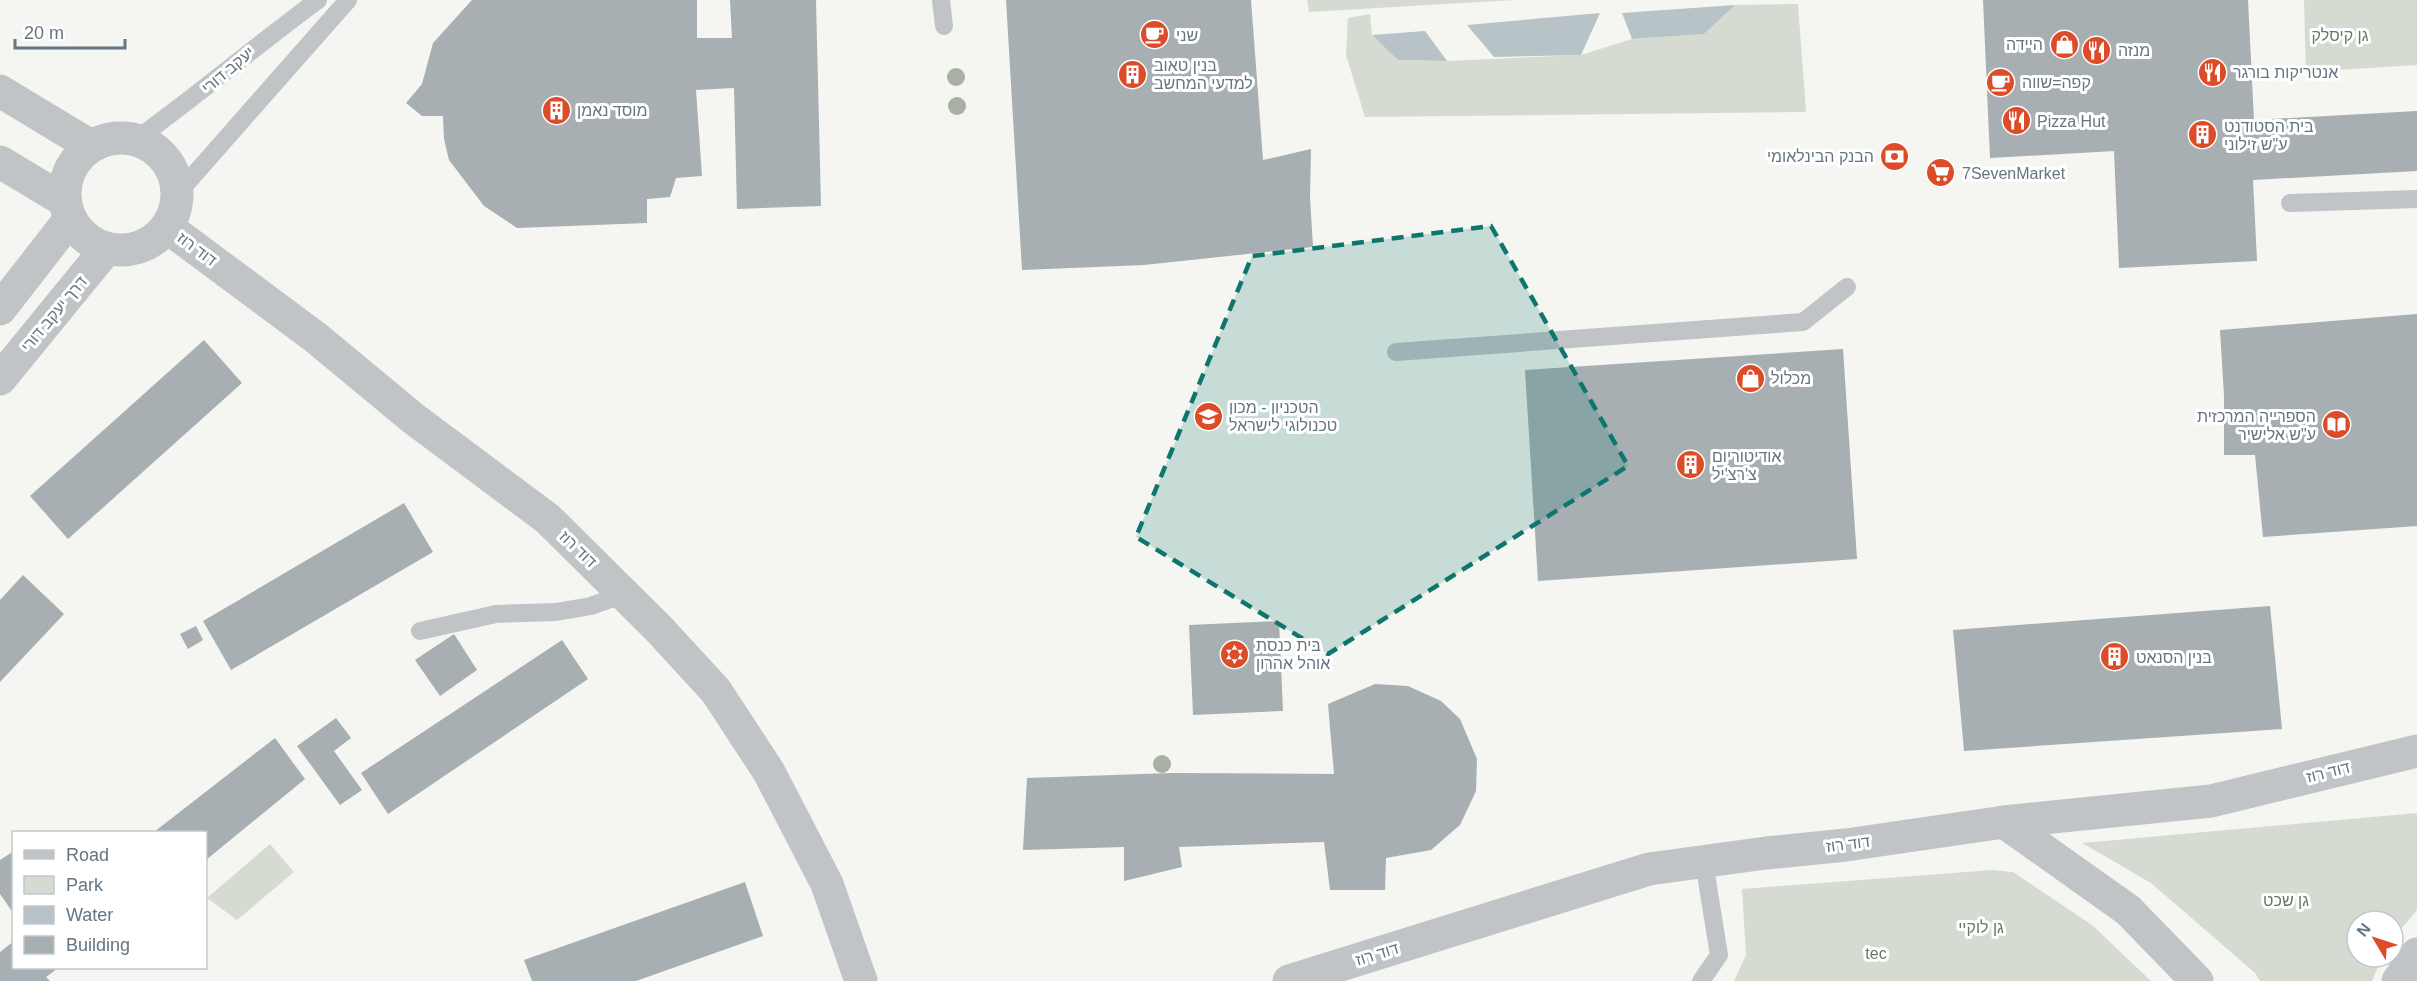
<svg xmlns="http://www.w3.org/2000/svg" width="2417" height="981" font-family="Arial,'Noto Sans Hebrew',sans-serif">
	<style>
		.green { fill: #d6dbd2 }
		.water { fill: #b7c3c7 }
		.building { fill: #a7afb3 }
		.lines { fill: none; stroke-linecap: round; stroke-linejoin: round }
		.service { stroke: #c0c4c7; stroke-width: 18 }
		.minor { stroke: #c0c4c7; stroke-width: 33 }
		.tertiary { stroke: #c0c4c7; stroke-width: 33 }
		.tree { fill: #a7b0a3 }
		.marked { fill: #0f766e; fill-opacity: 0.2; stroke: #0f766e; stroke-width: 4.5; stroke-dasharray: 12 8; stroke-linejoin: round }
		.labels { text-anchor: middle; dominant-baseline: central; stroke-width: 6; stroke-linejoin: round; paint-order: stroke }
		.poi-label { font-size: 16px; fill: #657581; stroke: #fff; text-anchor: start }
		.park-label { font-size: 16px; fill: #687863; stroke: #fff }
		.street-label { font-size: 16px; fill: #657581; stroke: #fff }
	</style>
	<rect width="100%" height="100%" fill="#f5f5f1"/>
	<g class="green">
		<polygon points="1307,0 1514,0 1309,12"/>
		<polygon points="2304,0 2417,0 2417,65 2306,72"/>
		<polygon points="1798,4 1806,112 1365,117 1346,55 1348,18 1370,14 1372,35 1398,60 1447,61 1581,55 1632,39 1704,34 1735,5"/>
		<polygon points="2417,813 2417,910 2393,939 2393,921 2357,921 2357,957 2382,957 2372,981 2260,981 2255,973 2151,883 2082,843"/>
		<polygon points="270,844 294,872 237,920 207,898"/>
		<polygon points="1992,870 2013,872 2092,925 2151,981 1734,981 1746,955 1742,889"/>
	</g>
	<g class="water">
		<polygon points="1735,5 1704,34 1632,39 1622,13"/>
		<polygon points="1600,13 1581,55 1494,57 1467,25"/>
		<polygon points="1425,31 1447,61 1398,60 1372,35"/>
	</g>
	<g class="building">
		<polygon points="472,0 697,0 697,38 732,38 730,0 816,0 821,206 737,209 734,88 696,90 702,176 676,178 670,197 647,199 647,223 517,228 484,206 449,160 444,139 443,116 422,116 406,103 422,84 433,43"/>
		<polygon points="1006,0 1251,0 1263,160 1311,149 1310,197 1313,247 1144,265 1022,270"/>
		<polygon points="1983,0 2248,0 2254,120 2417,111 2417,171 2253,180 2257,261 2119,268 2114,151 1990,158"/>
		<polygon points="2417,314 2417,526 2263,537 2255,455 2224,455 2224,396 2220,330"/>
		<polygon points="204,340 242,383 68,539 30,496"/>
		<polygon points="1843,349 1857,559 1538,581 1525,370"/>
		<polygon points="404,503 433,552 231,670 203,621"/>
		<polygon points="23,575 64,614 0,682 0,600"/>
		<polygon points="2270,606 2282,729 1964,751 1953,630"/>
		<polygon points="1279,621 1283,711 1193,715 1189,625"/>
		<polygon points="196,626 203,640 188,649 180,634"/>
		<polygon points="454,634 477,670 440,696 415,660"/>
		<polygon points="562,640 588,679 388,814 361,773"/>
		<polygon points="1375,684 1408,686 1441,701 1460,719 1477,759 1476,791 1460,825 1431,850 1386,858 1385,890 1330,890 1324,842 1179,847 1182,867 1124,881 1124,847 1023,850 1027,778 1171,773 1334,774 1328,704"/>
		<polygon points="336,718 351,738 334,751 362,790 340,805 297,746"/>
		<polygon points="275,738 305,779 206,860 206,832 154,832"/>
		<polygon points="14,851 14,914 0,894 0,860"/>
		<polygon points="745,882 763,936 636,981 532,981 524,960"/>
		<polygon points="14,941 14,968 58,968 46,977 50,981 0,981 0,952"/>
	</g>
	<g class="lines">
		<g class="service">
			<polyline points="941,0 944,26"/>
			<path d="M137 139C199 94 257 45 318 0"/>
			<polyline points="178,193 348,0"/>
			<polyline points="2290,203 2417,199"/>
			<polyline points="1396,352 1803,322 1847,287"/>
			<polyline points="420,631 496,614 556,612 591,606 624,594"/>
			<polyline points="1701,981 1719,955 1704,862"/>
		</g>
		<g class="minor">
			<polyline points="2004,822 2128,910 2197,981"/>
			<polyline points="2398,981 2417,954"/>
		</g>
		<g class="tertiary">
			<polyline points="0,91 91,146"/>
			<circle cx="121" cy="194" r="56"/>
			<polyline points="0,162 65,201"/>
			<polyline points="167,227 315,337 414,419 548,519 658,628 716,691 769,772 827,884 861,981"/>
			<polyline points="0,309 70,219"/>
			<polyline points="0,379 107,248"/>
			<polyline points="1289,981 1649,869 1766,853 1846,845 2004,822 2211,801 2417,751"/>
		</g>
	</g>
	<g class="tree">
		<circle cx="956" cy="77" r="9"/>
		<circle cx="957" cy="106" r="9"/>
		<circle cx="1162" cy="764" r="9"/>
	</g>
	<path class="marked" d="M1491 226 1628 466 1328 654 1136 537 1252 256Z"/>
	<defs>
		<symbol id="cafe-disc" viewBox="-11 -11 22 22"><circle r="9.5" fill="#dc4c29" stroke="#fff"/><path d="M-5.5-4.5H6V0H3Q3 3.5 0 3.5H-2.5Q-5.5 3.5-5.5 0ZM3-3.2v2h1.7v-2ZM-6 4.5H4V6H-6Z" fill="#fff"/></symbol>
		<symbol id="shop-disc" viewBox="-11 -11 22 22"><circle r="9.5" fill="#dc4c29" stroke="#fff"/><path d="M-5-2.5h2.3a2.7 3.5 0 0 1 5.4 0H5L5.5 6h-11ZM-1.5-2.5h3a1.5 2.3 0 0 0-3 0Z" fill="#fff"/></symbol>
		<symbol id="restaurant-disc" viewBox="-11 -11 22 22"><circle r="9.5" fill="#dc4c29" stroke="#fff"/><path d="M-5-6h1v4h1v-4h1v4h1v-4h1v5L-1.5 .5V6h-2V.5L-5-1ZM5-6V6H3V1.5H1.5Q1.5-4 5-6Z" fill="#fff"/></symbol>
		<symbol id="building-disc" viewBox="-11 -11 22 22"><circle r="9.5" fill="#dc4c29" stroke="#fff"/><path d="M-4-6H4V6H1V3H-1V6H-4ZM-2.5-4.3h1.7v1.8h-1.7ZM.8-4.3h1.7v1.8H.8ZM-2.5-1h1.7V.8h-1.7ZM.8-1h1.7V.8H.8Z" fill="#fff"/></symbol>
		<symbol id="bank-disc" viewBox="-11 -11 22 22"><circle r="9.5" fill="#dc4c29" stroke="#fff"/><path d="M-6-4H6V4H-6ZM0-2.3a2.3 2.3 0 1 0 0 4.6a2.3 2.3 0 1 0 0-4.6Z" fill="#fff"/></symbol>
		<symbol id="supermarket-disc" viewBox="-11 -11 22 22"><circle r="9.5" fill="#dc4c29" stroke="#fff"/><path d="M-6-5.5h2.5l.6 2H6L4.5 2H-2.5L-4.4-4H-6ZM-1.5 3.2a1.3 1.3 0 1 0 .1 0ZM3 3.2a1.3 1.3 0 1 0 .1 0Z" fill="#fff"/></symbol>
		<symbol id="university-disc" viewBox="-11 -11 22 22"><circle r="9.5" fill="#dc4c29" stroke="#fff"/><path d="M0-5L7-2L0 1L-7-2ZM-4 1L0 2.5L4 1V4Q0 6-4 4Z" fill="#fff"/></symbol>
		<symbol id="library-disc" viewBox="-11 -11 22 22"><circle r="9.5" fill="#dc4c29" stroke="#fff"/><path d="M-6-4Q-3-5.5-.7-3.5V5Q-3 3-6 4ZM6-4Q3-5.5 .7-3.5V5Q3 3 6 4Z" fill="#fff"/></symbol>
		<symbol id="synagogue-disc" viewBox="-11 -11 22 22"><circle r="9.5" fill="#dc4c29" stroke="#fff"/><path d="M0-6.5L5.6 3.2H-5.6ZM0 6.5L5.6-3.2H-5.6Z" fill="#fff"/></symbol>
	</defs>
	<g fill-rule="evenodd">
		<use href="#cafe-disc" x="1138" y="18" width="33" height="33"/>
		<use href="#shop-disc" x="2048" y="28" width="33" height="33"/>
		<use href="#restaurant-disc" x="2080" y="34" width="33" height="33"/>
		<use href="#restaurant-disc" x="2196" y="56" width="33" height="33"/>
		<use href="#building-disc" x="1116" y="58" width="33" height="33"/>
		<use href="#cafe-disc" x="1984" y="66" width="33" height="33"/>
		<use href="#building-disc" x="540" y="94" width="33" height="33"/>
		<use href="#restaurant-disc" x="2000" y="104" width="33" height="33"/>
		<use href="#building-disc" x="2186" y="118" width="33" height="33"/>
		<use href="#bank-disc" x="1878" y="140" width="33" height="33"/>
		<use href="#supermarket-disc" x="1924" y="156" width="33" height="33"/>
		<use href="#shop-disc" x="1734" y="362" width="33" height="33"/>
		<use href="#university-disc" x="1192" y="400" width="33" height="33"/>
		<use href="#library-disc" x="2320" y="408" width="33" height="33"/>
		<use href="#building-disc" x="1674" y="448" width="33" height="33"/>
		<use href="#synagogue-disc" x="1218" y="638" width="33" height="33"/>
		<use href="#building-disc" x="2098" y="640" width="33" height="33"/>
	</g>
	<g class="labels">
		<g class="poi-label">
			<text x="1176" y="35">שני</text>
			<text x="2043" y="44" text-anchor="end">היידה</text>
			<text x="2118" y="50">מנזה</text>
			<text x="1154" y="65">בנין טאוב<tspan x="1154" dy="18">למדעי המחשב</tspan></text>
			<text x="2233" y="72">אנטריקות בורגר</text>
			<text x="2022" y="82">קפה=שווה</text>
			<text x="577" y="110">מוסד נאמן</text>
			<text x="2037" y="121">Pizza Hut</text>
			<text x="2224" y="126">בית הסטודנט<tspan x="2224" dy="18">ע"ש זילוני</tspan></text>
			<text x="1874" y="156" text-anchor="end">הבנק הבינלאומי</text>
			<text x="1962" y="173">7SevenMarket</text>
			<text x="1771" y="378">מכלול</text>
			<text x="1229" y="407">הטכניון - מכון<tspan x="1229" dy="18">טכנולוגי לישראל</tspan></text>
			<text x="2316" y="416" text-anchor="end">הספרייה המרכזית<tspan x="2316" dy="18">ע"ש אלישיר</tspan></text>
			<text x="1712" y="456">אודיטוריום<tspan x="1712" dy="18">צ'רצ'יל</tspan></text>
			<text x="1256" y="645">בית כנסת<tspan x="1256" dy="18">אוהל אהרון</tspan></text>
			<text x="2136" y="657">בנין הסנאט</text>
		</g>
		<g class="park-label">
			<text x="2340" y="35">גן קיסלק</text>
			<text x="2286" y="900">גן שכט</text>
			<text x="1981" y="927">גן לוקיי</text>
			<text x="1876" y="953">tec</text>
		</g>
		<g class="street-label">
			<text transform="translate(228 70) rotate(-40)">יעקב דורי</text>
			<text transform="translate(197 249) rotate(37)">דוד רוז</text>
			<text transform="translate(54 314) rotate(-50)">דרך יעקב דורי</text>
			<text transform="translate(578 549) rotate(44)">דוד רוז</text>
			<text transform="translate(2328 772) rotate(-14)">דוד רוז</text>
			<text transform="translate(1848 844) rotate(-7)">דוד רוז</text>
			<text transform="translate(1377 954) rotate(-17)">דוד רוז</text>
		</g>
	</g>
	<rect x="12" y="831" width="195" height="138" fill="#ffffff" stroke="#c1c8cd" stroke-width="1.5"/>
	<rect x="24" y="850" width="30" height="9" fill="#c0c4c7" stroke="#c1c8cd" stroke-width="1.5"/>
	<text x="66" y="861" font-size="18" fill="#657581">Road</text>
	<rect x="24" y="876" width="30" height="18" fill="#d6dbd2" stroke="#c1c8cd" stroke-width="1.5"/>
	<text x="66" y="891" font-size="18" fill="#657581">Park</text>
	<rect x="24" y="906" width="30" height="18" fill="#b7c3c7" stroke="#c1c8cd" stroke-width="1.5"/>
	<text x="66" y="921" font-size="18" fill="#657581">Water</text>
	<rect x="24" y="936" width="30" height="18" fill="#a7afb3" stroke="#c1c8cd" stroke-width="1.5"/>
	<text x="66" y="951" font-size="18" fill="#657581">Building</text>
	<g transform="translate(2375 939) rotate(309)"><circle r="28" fill="#ffffff" stroke="#c1c8cd" stroke-width="1.5"/>
	<path d="M0-4.5L10 22L0 15L-10 22Z" fill="#dc4c29"/>
	<text y="-9" font-size="16" font-weight="bold" text-anchor="middle" fill="#657581">N</text>
	</g>
	<path d="M15 39v9h110v-9" fill="none" stroke="#657581" stroke-width="3"/>
	<text x="24" y="39" font-size="18" fill="#657581" stroke="#ffffff" stroke-width="4.5" paint-order="stroke">20 m</text>
</svg>
